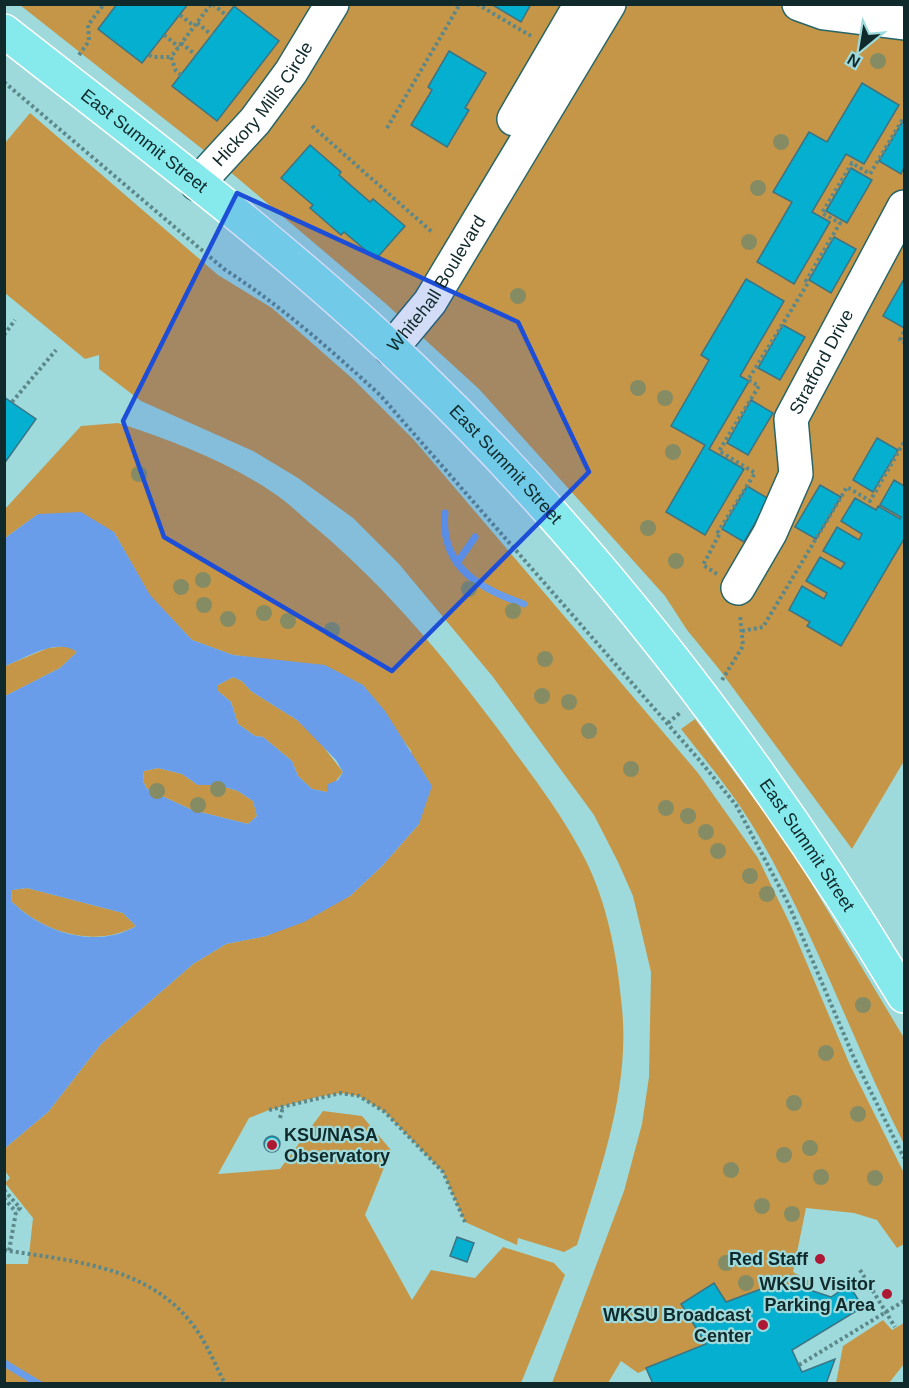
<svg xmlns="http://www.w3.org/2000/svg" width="909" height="1388" font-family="Helvetica,sans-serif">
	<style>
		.green { fill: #c59647 }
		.water { fill: #6a9de9; fill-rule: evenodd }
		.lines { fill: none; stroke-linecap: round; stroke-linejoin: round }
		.stream { stroke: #6a9de9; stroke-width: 7 }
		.building { fill: #04afd0; stroke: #3d7382; stroke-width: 1.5 }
		.minor-casing { stroke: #296567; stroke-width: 36 }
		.major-casing { stroke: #fff; stroke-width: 36 }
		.path { stroke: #5d888a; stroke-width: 4; stroke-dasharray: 3 3; stroke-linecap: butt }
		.minor { stroke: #fff; stroke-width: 33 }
		.major { stroke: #86e9ec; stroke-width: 33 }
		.tree { fill: #858c64 }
		.marked { fill: #1d4ed8; fill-opacity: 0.2; stroke: #1d4ed8; stroke-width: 4.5; stroke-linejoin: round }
		.poi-dot { fill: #ad1835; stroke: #9edadc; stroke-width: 2 }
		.labels { text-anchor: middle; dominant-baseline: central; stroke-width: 4.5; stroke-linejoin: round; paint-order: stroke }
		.street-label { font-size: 18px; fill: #10292a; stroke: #9edadc }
		.poi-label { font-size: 18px; font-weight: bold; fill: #10292a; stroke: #9edadc; text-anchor: end }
	</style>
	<rect width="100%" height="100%" fill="#9edadc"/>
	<g class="green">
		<polygon points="20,5 904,5 904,761 852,849 719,669 687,630 665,596 479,389 385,303 215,159"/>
		<polygon points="30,113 218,275 272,308 354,380 414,440 698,773 758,858 791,926 850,1065 904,1173 904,1244 897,1248 877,1220 854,1213 806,1208 793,1272 810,1281 810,1290 761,1289 726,1302 714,1284 681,1304 706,1344 638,1373 621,1361 608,1383 552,1383 624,1191 642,1124 649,1077 651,972 633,896 618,862 594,815 493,677 399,564 353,518 298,478 253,451 141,401 99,369 99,355 85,359 5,293 5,143"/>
		<path d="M118 423C171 440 226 461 272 492 288 502 302 517 317 529 388 589 445 658 501 733 527 769 556 806 578 846 606 894 617 953 622 1008 630 1089 601 1168 577 1245L564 1252 518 1238 517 1245 465 1222 443 1172 385 1112 359 1096 341 1093 317 1097 269 1110 249 1118 218 1174 280 1169 323 1111 362 1116 391 1150 365 1215 412 1300 431 1270 475 1278 503 1247 554 1263 565 1275 521 1383H5V1264H28L33 1218 5 1183 10 1178 5 1171V1148L48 1112 101 1044 193 964 226 944 266 936 350 896 382 866 419 824 411 751 363 685 279 661 233 655 192 640 149 595 114 532 38 514 5 538V509L81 426Z"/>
		<polygon points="69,646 77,652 60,668 5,696 5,666 48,648"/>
		<polygon points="233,677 242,681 251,691 297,720 315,736 343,772 327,792 312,789 298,776 292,761 263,737 255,736 238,724 231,702 218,691 218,685"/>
		<path d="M695 719 789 846 904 1038V1144C852 1040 813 928 754 828 733 793 706 761 681 729Z"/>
		<polygon points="158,768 182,774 198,785 218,785 238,791 253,801 257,816 248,824 192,810 147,789 143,781 144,771"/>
		<path d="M27 888 123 913 136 926C95 949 42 932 11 901L12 890Z"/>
		<polygon points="883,1320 892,1330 904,1323 904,1364 889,1383 836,1383 843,1346"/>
	</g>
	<path class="water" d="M81 512 114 532 150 595 192 640 233 655 325 665 363 685 385 711 432 786 419 824 382 866 350 896 304 922 266 936 226 944 193 964 101 1044 48 1112 5 1148V696L60 668 77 652C56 637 26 658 5 666V538L38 514ZM233 677 242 681 251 691 297 720 336 760 343 772 338 780 328 784 327 792 312 789 298 776 292 761 263 737 255 736 238 724 231 702 218 691V685ZM158 768 182 774 198 785H218L238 791 253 801 257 816 248 824 192 810 147 789 143 781 144 771ZM27 888 123 913 136 926C96 950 42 932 11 901L12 890Z"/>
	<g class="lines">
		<g class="stream">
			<path d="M445 513C440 566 479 589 524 604"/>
			<polyline points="457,563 475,537"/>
			<polyline points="4,1363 39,1384"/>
		</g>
	</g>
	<g class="building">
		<polygon points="117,4 188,4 142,63 98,29"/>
		<polygon points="491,4 531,4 521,22"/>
		<polygon points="234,6 279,41 217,121 172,86"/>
		<polygon points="449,51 486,73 465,108 469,110 447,147 411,125 432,90 428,87"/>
		<polygon points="862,83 899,105 864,164 846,154 812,212 830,222 794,284 757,262 792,202 773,192 809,132 827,142"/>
		<polygon points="904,119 904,167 901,174 879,161"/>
		<polygon points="310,145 341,172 339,175 370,202 373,199 405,226 376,259 344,232 341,235 310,208 313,205 281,178"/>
		<polygon points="851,168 872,180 847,223 826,211"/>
		<polygon points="834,237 856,249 831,293 809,280"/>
		<polygon points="746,279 784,301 740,376 749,381 709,449 744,469 705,535 666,512 705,445 671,426 709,360 701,355"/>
		<polygon points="904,279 904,328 883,316"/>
		<polygon points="783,325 805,337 780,380 758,368"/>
		<polygon points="4,397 36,419 4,464"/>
		<polygon points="751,400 773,413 748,455 727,443"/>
		<polygon points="877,438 898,450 873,492 853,480"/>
		<polygon points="894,480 904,486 904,539 841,646 807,626 810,622 789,610 802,586 824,599 827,593 806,581 820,557 841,569 845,563 823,551 837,527 859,540 862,534 841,521 855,498 876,510 878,506 900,519 901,517 880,505"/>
		<polygon points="820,485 841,497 816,539 795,527"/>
		<polygon points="747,486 769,499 744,542 722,529"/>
		<circle cx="272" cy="1144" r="8"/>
		<polygon points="457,1237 474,1243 467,1262 450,1256"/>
		<polygon points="714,1283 726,1302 761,1289 779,1287 810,1290 831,1297 849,1285 863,1307 792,1350 802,1372 835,1359 826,1384 653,1384 646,1368 706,1344 681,1304"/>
	</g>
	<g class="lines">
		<defs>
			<g id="minor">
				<polyline points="799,4 824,13 904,23"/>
				<polyline points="514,119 581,4"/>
				<path id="s1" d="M197 184 255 121 291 72 332 4"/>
				<path id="s2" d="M391 349 430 302 609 4"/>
				<path id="s3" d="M738 588 770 533 796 474 791 419 904 207"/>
			</g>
			<g id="major">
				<path id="s4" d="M4 31C144 141 288 248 416 372 607 557 767 769 904 996"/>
			</g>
		</defs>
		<use href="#minor" class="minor-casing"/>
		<use href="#major" class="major-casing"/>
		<g class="path">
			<polyline points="213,4 227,16"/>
			<polyline points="477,4 531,36"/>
			<polyline points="180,15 194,26"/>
			<polyline points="197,23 212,35"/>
			<polyline points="164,35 179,47"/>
			<polyline points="181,43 196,55"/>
			<polyline points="79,55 89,41 88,25 104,4"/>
			<polyline points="149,55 153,57 171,57"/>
			<polyline points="181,75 176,71 171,57 211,4"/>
			<path d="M4 82 224 269C281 306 330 349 380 395L701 762 736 805 788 903 854 1058 904 1158"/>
			<polyline points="312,126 432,232"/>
			<polyline points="387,128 460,4"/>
			<polyline points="904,332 900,340 904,342"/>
			<polyline points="4,335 15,320"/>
			<polyline points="12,402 56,350"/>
			<polyline points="717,574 703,565 720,533 718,532 755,473 719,451 759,386 748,380 808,283 806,281 840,223 822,213 852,163 870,174 904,117"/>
			<polyline points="742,631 763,627 847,487 870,501 904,442"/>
			<polyline points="722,680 743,646 740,615"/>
			<polyline points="668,723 681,712"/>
			<polyline points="269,1110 341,1093 359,1096 385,1112 443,1172 465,1222"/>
			<polyline points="280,1118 283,1107"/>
			<polyline points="4,1190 20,1208 16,1212 9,1251"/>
			<polyline points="4,1198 16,1212"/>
			<path d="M4 1250C70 1261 143 1265 189 1320 205 1339 214 1362 225 1384"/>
			<polyline points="860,1270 895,1327"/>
			<polyline points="799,1365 904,1301"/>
		</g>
		<use href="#minor" class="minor"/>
		<use href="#major" class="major"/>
	</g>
	<g class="tree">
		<circle cx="878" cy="61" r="8"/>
		<circle cx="781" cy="142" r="8"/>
		<circle cx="758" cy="188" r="8"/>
		<circle cx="749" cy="242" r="8"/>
		<circle cx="518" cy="296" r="8"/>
		<circle cx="638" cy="388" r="8"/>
		<circle cx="665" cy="398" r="8"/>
		<circle cx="673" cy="452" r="8"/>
		<circle cx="139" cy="474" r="8"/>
		<circle cx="648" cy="528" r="8"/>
		<circle cx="676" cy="561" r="8"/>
		<circle cx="203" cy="580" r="8"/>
		<circle cx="181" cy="587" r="8"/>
		<circle cx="469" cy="589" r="8"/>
		<circle cx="204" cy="605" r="8"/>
		<circle cx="513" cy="611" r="8"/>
		<circle cx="264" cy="613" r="8"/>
		<circle cx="228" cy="619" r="8"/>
		<circle cx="288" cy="621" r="8"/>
		<circle cx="332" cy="630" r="8"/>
		<circle cx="545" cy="659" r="8"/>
		<circle cx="542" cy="696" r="8"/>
		<circle cx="569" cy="702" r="8"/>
		<circle cx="589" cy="731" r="8"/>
		<circle cx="631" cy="769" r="8"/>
		<circle cx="218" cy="789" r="8"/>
		<circle cx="157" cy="791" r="8"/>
		<circle cx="198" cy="805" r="8"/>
		<circle cx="666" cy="808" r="8"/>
		<circle cx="688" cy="816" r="8"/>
		<circle cx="706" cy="832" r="8"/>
		<circle cx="718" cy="851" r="8"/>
		<circle cx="750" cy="876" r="8"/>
		<circle cx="767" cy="894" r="8"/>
		<circle cx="863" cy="1005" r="8"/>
		<circle cx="826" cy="1053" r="8"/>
		<circle cx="794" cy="1103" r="8"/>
		<circle cx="858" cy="1114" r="8"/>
		<circle cx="810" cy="1148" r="8"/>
		<circle cx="784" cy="1155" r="8"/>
		<circle cx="731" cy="1170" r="8"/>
		<circle cx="821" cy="1177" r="8"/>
		<circle cx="875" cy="1178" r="8"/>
		<circle cx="762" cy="1206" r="8"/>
		<circle cx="792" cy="1214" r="8"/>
		<circle cx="726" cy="1263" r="8"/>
		<circle cx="746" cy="1283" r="8"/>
	</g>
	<path class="marked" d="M237 193 518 322 589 472 392 671 164 537 123 421Z"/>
	<g class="poi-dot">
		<circle cx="272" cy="1145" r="6"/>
		<circle cx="820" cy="1259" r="6"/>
		<circle cx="887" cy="1294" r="6"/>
		<circle cx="763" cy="1325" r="6"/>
	</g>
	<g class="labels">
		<g class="street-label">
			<text stroke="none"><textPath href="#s1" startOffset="104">Hickory Mills Circle</textPath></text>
			<text stroke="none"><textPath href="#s4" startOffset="178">East Summit Street</textPath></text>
			<text stroke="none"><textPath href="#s2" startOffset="80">Whitehall Boulevard</textPath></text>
			<text stroke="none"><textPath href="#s3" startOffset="248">Stratford Drive</textPath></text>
			<text stroke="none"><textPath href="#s4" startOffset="664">East Summit Street</textPath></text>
			<text stroke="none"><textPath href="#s4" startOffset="1150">East Summit Street</textPath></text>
		</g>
		<g class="poi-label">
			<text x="284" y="1135" text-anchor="start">KSU/NASA<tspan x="284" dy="21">Observatory</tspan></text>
			<text x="808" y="1259">Red Staff</text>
			<text x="875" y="1284">WKSU Visitor<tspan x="875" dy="21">Parking Area</tspan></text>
			<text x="751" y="1315">WKSU Broadcast<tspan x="751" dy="21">Center</tspan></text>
		</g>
	</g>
	<rect width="909" height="1388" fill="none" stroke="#10292a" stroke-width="12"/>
	<g transform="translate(861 48) rotate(210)" stroke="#9edadc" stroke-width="4.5" paint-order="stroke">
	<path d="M0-4.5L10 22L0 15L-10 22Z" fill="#10292a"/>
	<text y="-9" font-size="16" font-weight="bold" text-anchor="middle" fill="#10292a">N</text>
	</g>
</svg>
